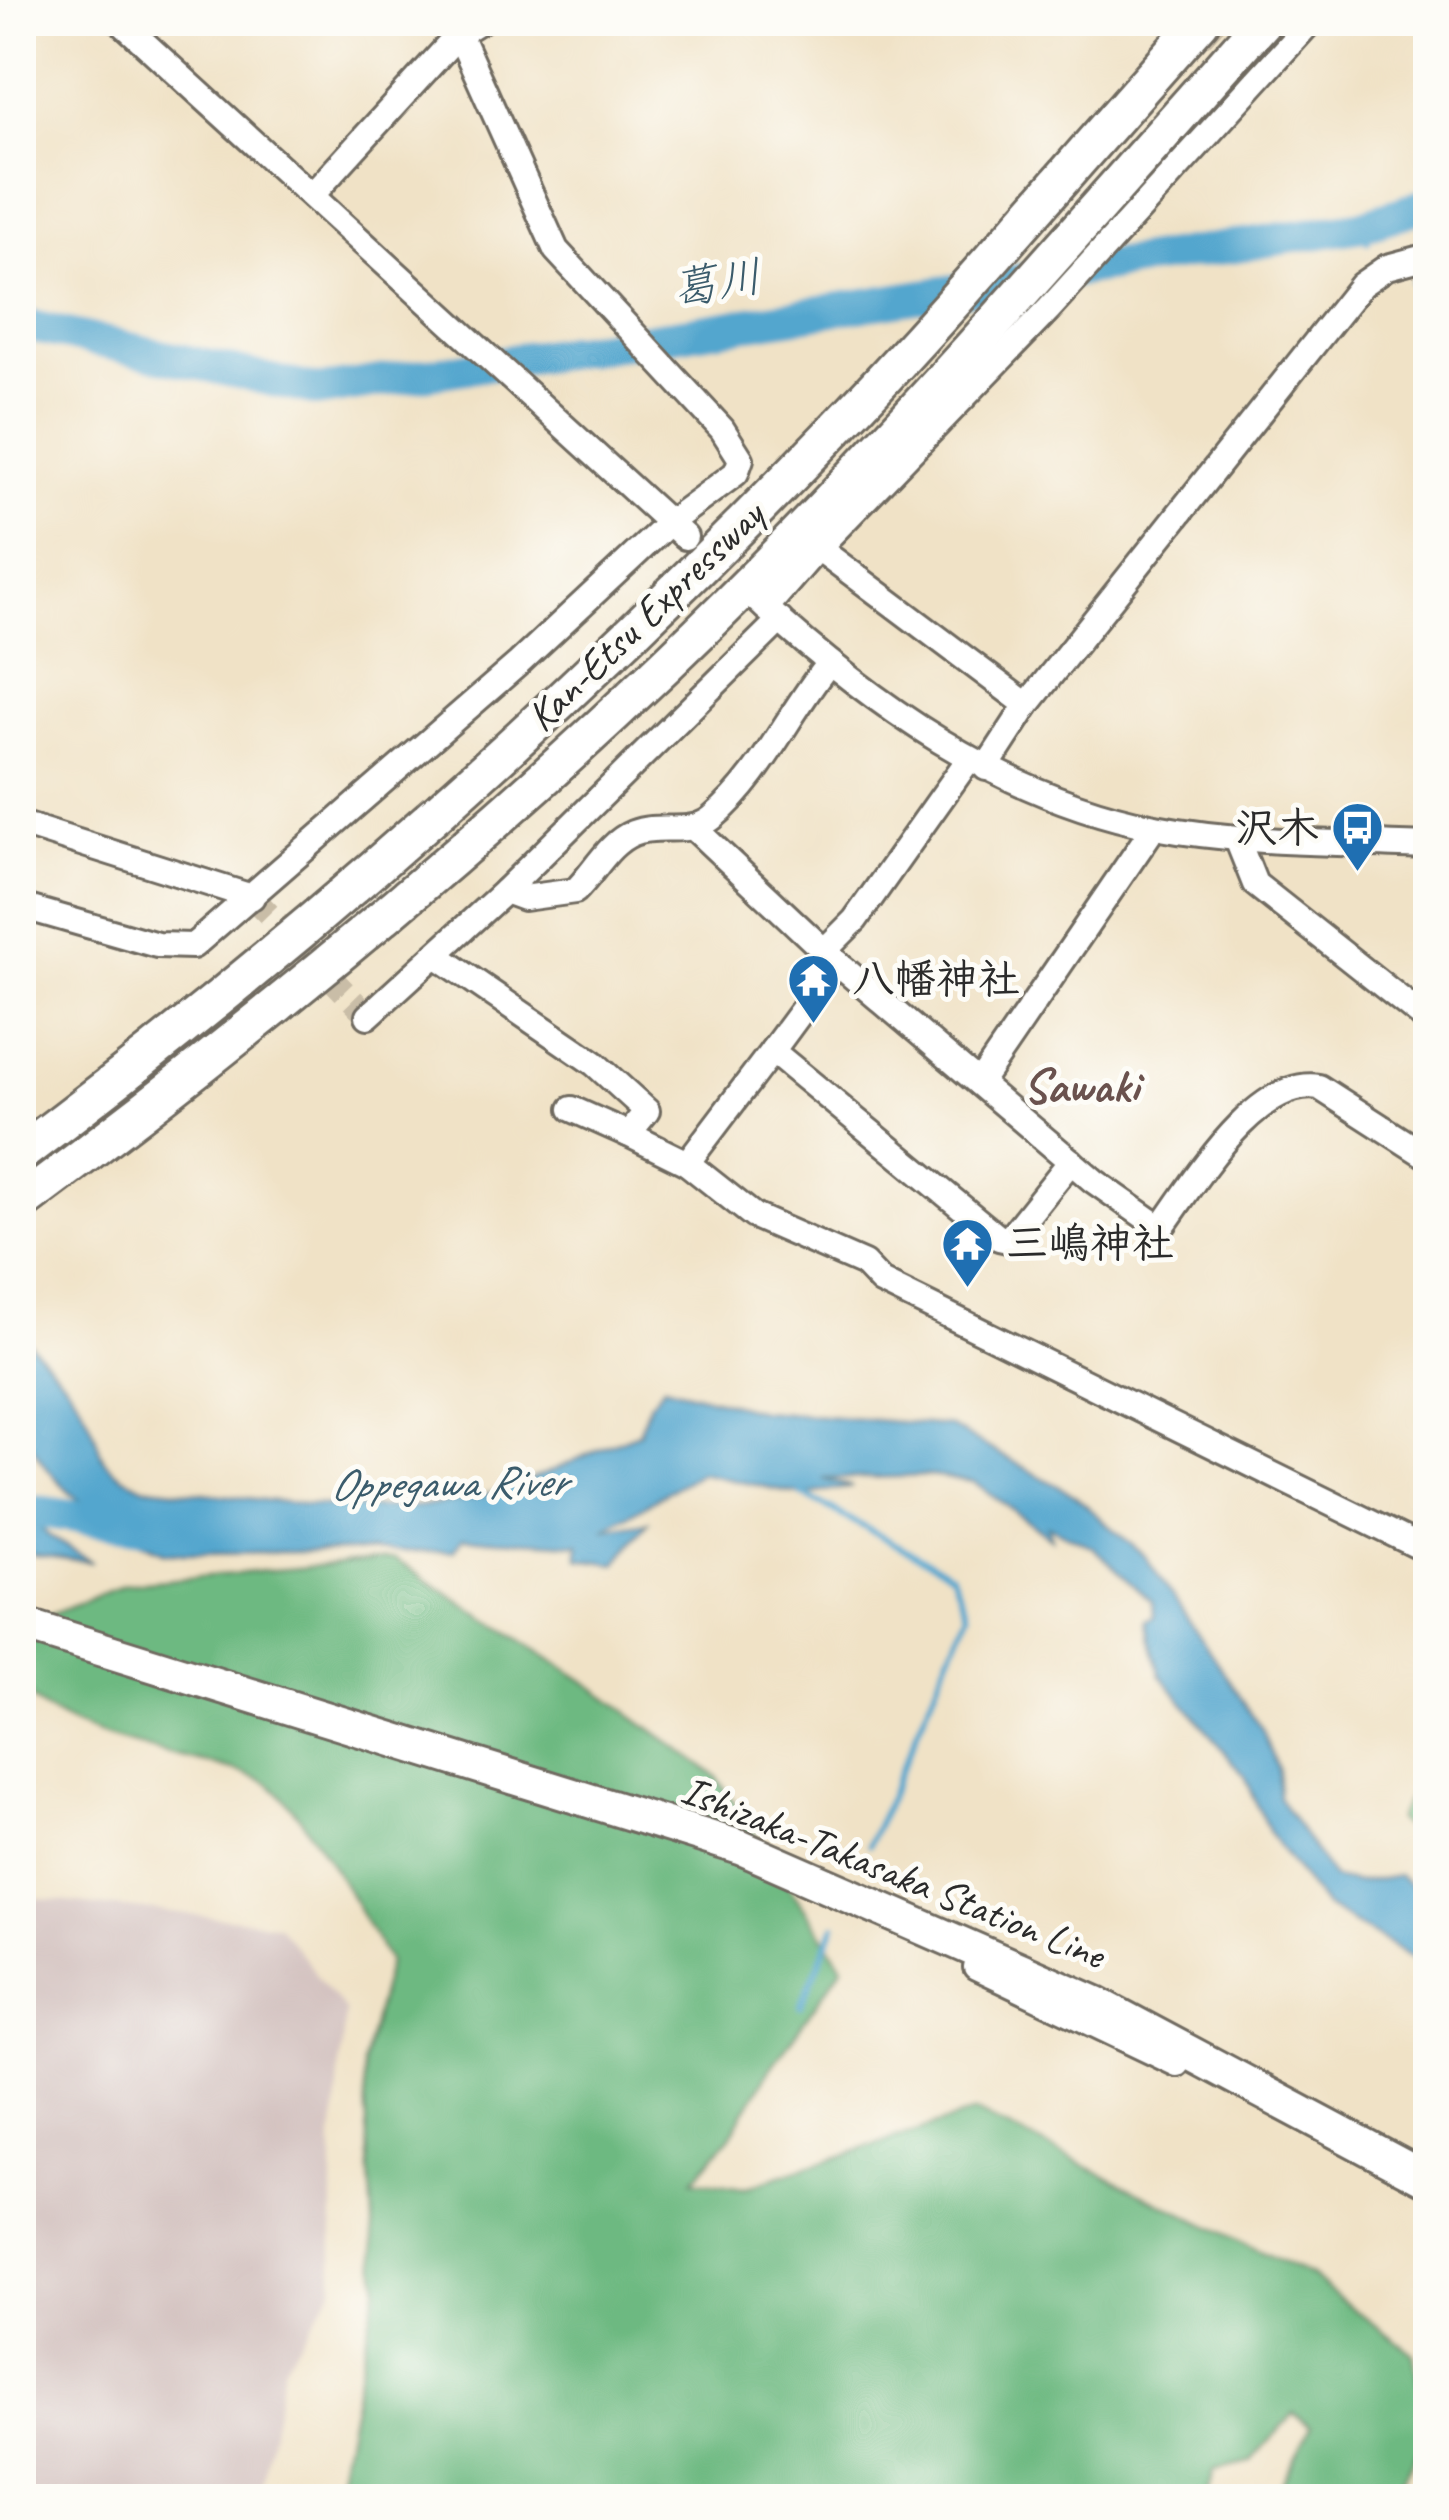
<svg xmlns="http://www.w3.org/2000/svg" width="1449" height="2520" font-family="Caveat,'Klee One',sans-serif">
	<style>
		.industrial { fill: #d1bfbd }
		.green { fill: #87d999; stroke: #598262; stroke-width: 3 }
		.forest { fill: #6db981; stroke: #4c7256; stroke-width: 3 }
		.water { fill: #52a6ce; stroke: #3e687c; stroke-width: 3 }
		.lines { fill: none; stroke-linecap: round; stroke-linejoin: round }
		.stream { stroke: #52a6ce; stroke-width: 6 }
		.river { stroke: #52a6ce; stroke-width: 33 }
		.minor-tunnel { stroke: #c9bda7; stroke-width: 24; stroke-dasharray: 24 12; stroke-linecap: butt }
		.minor-casing { stroke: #706b61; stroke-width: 30 }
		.major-casing { stroke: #706b61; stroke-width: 39 }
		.highway-casing { stroke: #706b61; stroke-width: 42 }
		.minor { stroke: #fff; stroke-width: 24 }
		.major { stroke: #fff; stroke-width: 33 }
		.highway { stroke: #fff; stroke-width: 36 }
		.labels { text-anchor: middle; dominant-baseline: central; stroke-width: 10; stroke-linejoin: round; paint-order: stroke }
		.street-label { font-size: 42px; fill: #2b2b2b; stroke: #fdfcf7 }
		.poi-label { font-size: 42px; font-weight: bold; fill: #2b2b2b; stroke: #fdfcf7; text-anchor: start }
		.water-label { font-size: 45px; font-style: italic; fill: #3b5c6c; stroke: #fdfcf7 }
		.quarter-label { font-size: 48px; font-weight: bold; fill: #6a524e; stroke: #fdfcf7 }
	</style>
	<rect width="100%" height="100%" fill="#fdfcf7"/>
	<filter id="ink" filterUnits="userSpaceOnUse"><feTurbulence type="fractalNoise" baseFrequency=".00833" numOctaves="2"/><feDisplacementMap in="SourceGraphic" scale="24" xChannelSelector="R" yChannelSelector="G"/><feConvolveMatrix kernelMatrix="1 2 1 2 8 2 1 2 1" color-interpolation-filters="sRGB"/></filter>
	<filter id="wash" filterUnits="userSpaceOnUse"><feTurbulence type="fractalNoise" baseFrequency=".004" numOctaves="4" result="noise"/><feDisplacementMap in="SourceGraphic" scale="48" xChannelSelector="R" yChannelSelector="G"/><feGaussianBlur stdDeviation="2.7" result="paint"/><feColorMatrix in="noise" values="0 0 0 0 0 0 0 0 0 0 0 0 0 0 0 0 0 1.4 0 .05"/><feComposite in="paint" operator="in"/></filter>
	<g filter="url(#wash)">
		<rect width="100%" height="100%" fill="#f0e2c6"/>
		<polygon class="industrial" points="21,1897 277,1924 345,2012 333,2139 333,2288 284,2366 259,2499 21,2499"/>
		<polygon class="green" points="1428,1762 1428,1844 1397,1820"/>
		<path class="forest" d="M394 1559 583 1680 717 1777 843 1966 766 2075 731 2136 693 2180 744 2188 976 2112 1311 2276 1414 2354 1428 2430 1394 2499H1292L1280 2487 1311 2427 1294 2413 1251 2462 1214 2470 1207 2499H334L377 2284 363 2064 389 1961C368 1926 296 1795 264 1781 212 1756 44 1741 22 1682 16 1668 21 1643 21 1627L123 1584Z"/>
		<g class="water">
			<path d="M21 1334C41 1356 69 1383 83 1408 109 1455 86 1460 144 1487 255 1496 375 1524 485 1495 540 1481 586 1452 639 1433L649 1403 664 1386 760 1411 949 1426 1074 1495 1145 1556 1261 1728 1278 1769V1797L1333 1878 1357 1883 1398 1876 1428 1900V1966L1325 1907 1269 1833 1245 1776 1161 1675 1145 1620 1153 1617 1152 1602 1092 1547 1048 1526 1051 1538 974 1482 930 1476 823 1479 852 1487 804 1495 700 1473 604 1529 648 1522 616 1564 579 1559V1544L463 1538 453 1551 166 1553C110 1530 38 1481 21 1418 14 1394 21 1359 21 1334Z"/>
			<polygon points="21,1507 48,1535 92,1562 21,1553"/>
		</g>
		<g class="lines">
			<g class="stream">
				<polyline points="1361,226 1368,242"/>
				<polyline points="1412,282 1428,294"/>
				<polyline points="801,1493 951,1574 967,1614 869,1845"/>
				<polyline points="801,2006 835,1926"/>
			</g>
			<g class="river">
				<polyline points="21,324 319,391 1361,226 1428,204"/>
				<polyline points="21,1509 154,1528"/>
			</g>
		</g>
	</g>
	<g filter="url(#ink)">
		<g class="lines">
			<g class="minor-tunnel">
				<polyline points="1199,21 1249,68"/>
				<polyline points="252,897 368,1016"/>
			</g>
			<defs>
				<g id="minor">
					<polyline points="120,21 685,537"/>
					<polyline points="312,195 459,34 480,21"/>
					<polyline points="818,548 1049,309 1311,21"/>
					<path d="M756 599C871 704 999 796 1155 827 1244 844 1337 842 1428 846"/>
					<polyline points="766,608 818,548 1027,705"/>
					<polyline points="986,768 1027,705 1361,285 1387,267 1428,256"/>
					<polyline points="21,824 252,897"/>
					<path d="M695 829 837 963 1094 1181 1161 1228C1194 1183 1256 1077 1319 1087L1428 1157"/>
					<polyline points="1237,839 1255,884 1428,1021"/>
					<polyline points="505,891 780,620"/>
					<polyline points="21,906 157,945 193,946 519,663 670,522 736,473 741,459 722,429 556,250 453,21"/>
					<polyline points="824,951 855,920 969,759"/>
					<polyline points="436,955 594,1063 647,1111 628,1134 687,1163 772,1051"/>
					<polyline points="837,963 772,1051 999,1238 1008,1240 1071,1161"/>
					<path d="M368 1016 505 891 524 898 575 891C594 873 608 843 633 833 660 822 689 837 712 818 763 775 788 713 829 663"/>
					<polyline points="979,1083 1154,827"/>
					<polyline points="572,1109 628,1134"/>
					<polyline points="687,1163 754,1216 864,1264 881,1282 1428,1551"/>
					<polyline points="976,1968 1177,2064"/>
				</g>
				<polyline id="major" points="21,1624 742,1848 1096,2003 1428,2180"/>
				<g id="highway">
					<path d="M21 1153C309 937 576 698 826 439 956 305 1076 160 1201 21"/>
					<path d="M21 1203C305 992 579 763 824 507 975 349 1118 183 1263 21"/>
				</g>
			</defs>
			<use href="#minor" class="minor-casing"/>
			<use href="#major" class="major-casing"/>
			<use href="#highway" class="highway-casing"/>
			<use href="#minor" class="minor"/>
			<use href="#major" class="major"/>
			<use href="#highway" class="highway"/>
		</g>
	</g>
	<defs>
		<symbol id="bus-pin" viewBox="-11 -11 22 30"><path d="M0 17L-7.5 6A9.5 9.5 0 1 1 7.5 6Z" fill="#1f6fb2" stroke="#fdfcf7"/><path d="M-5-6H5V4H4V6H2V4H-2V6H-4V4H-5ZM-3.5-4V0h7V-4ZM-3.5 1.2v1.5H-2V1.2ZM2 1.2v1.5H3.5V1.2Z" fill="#fff"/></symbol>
		<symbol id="temple-pin" viewBox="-11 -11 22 30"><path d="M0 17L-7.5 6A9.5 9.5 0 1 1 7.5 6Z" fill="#1f6fb2" stroke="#fdfcf7"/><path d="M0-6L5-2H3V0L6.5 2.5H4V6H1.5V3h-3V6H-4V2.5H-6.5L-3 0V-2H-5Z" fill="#fff"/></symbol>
	</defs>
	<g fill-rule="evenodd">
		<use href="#bus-pin" x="1328" y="798" width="59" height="81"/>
		<use href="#temple-pin" x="784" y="950" width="59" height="81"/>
		<use href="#temple-pin" x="938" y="1214" width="59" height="81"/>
	</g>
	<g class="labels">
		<g class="street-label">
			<text transform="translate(645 616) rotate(-44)">Kan-Etsu Expressway</text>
			<text transform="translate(893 1872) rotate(22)">Ishizaka-Takasaka Station Line</text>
		</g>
		<g class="poi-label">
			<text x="1319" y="828" text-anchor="end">沢木</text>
			<text x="852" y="979">八幡神社</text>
			<text x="1006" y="1243">三嶋神社</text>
		</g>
		<g class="water-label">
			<text transform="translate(717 283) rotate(-9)">葛川</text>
			<text transform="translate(448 1483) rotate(-1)">Oppegawa River</text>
		</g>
		<g class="quarter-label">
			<text x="1081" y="1086">Sawaki</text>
		</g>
	</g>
	<rect width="1449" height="2520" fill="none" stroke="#fdfcf7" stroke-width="72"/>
</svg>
